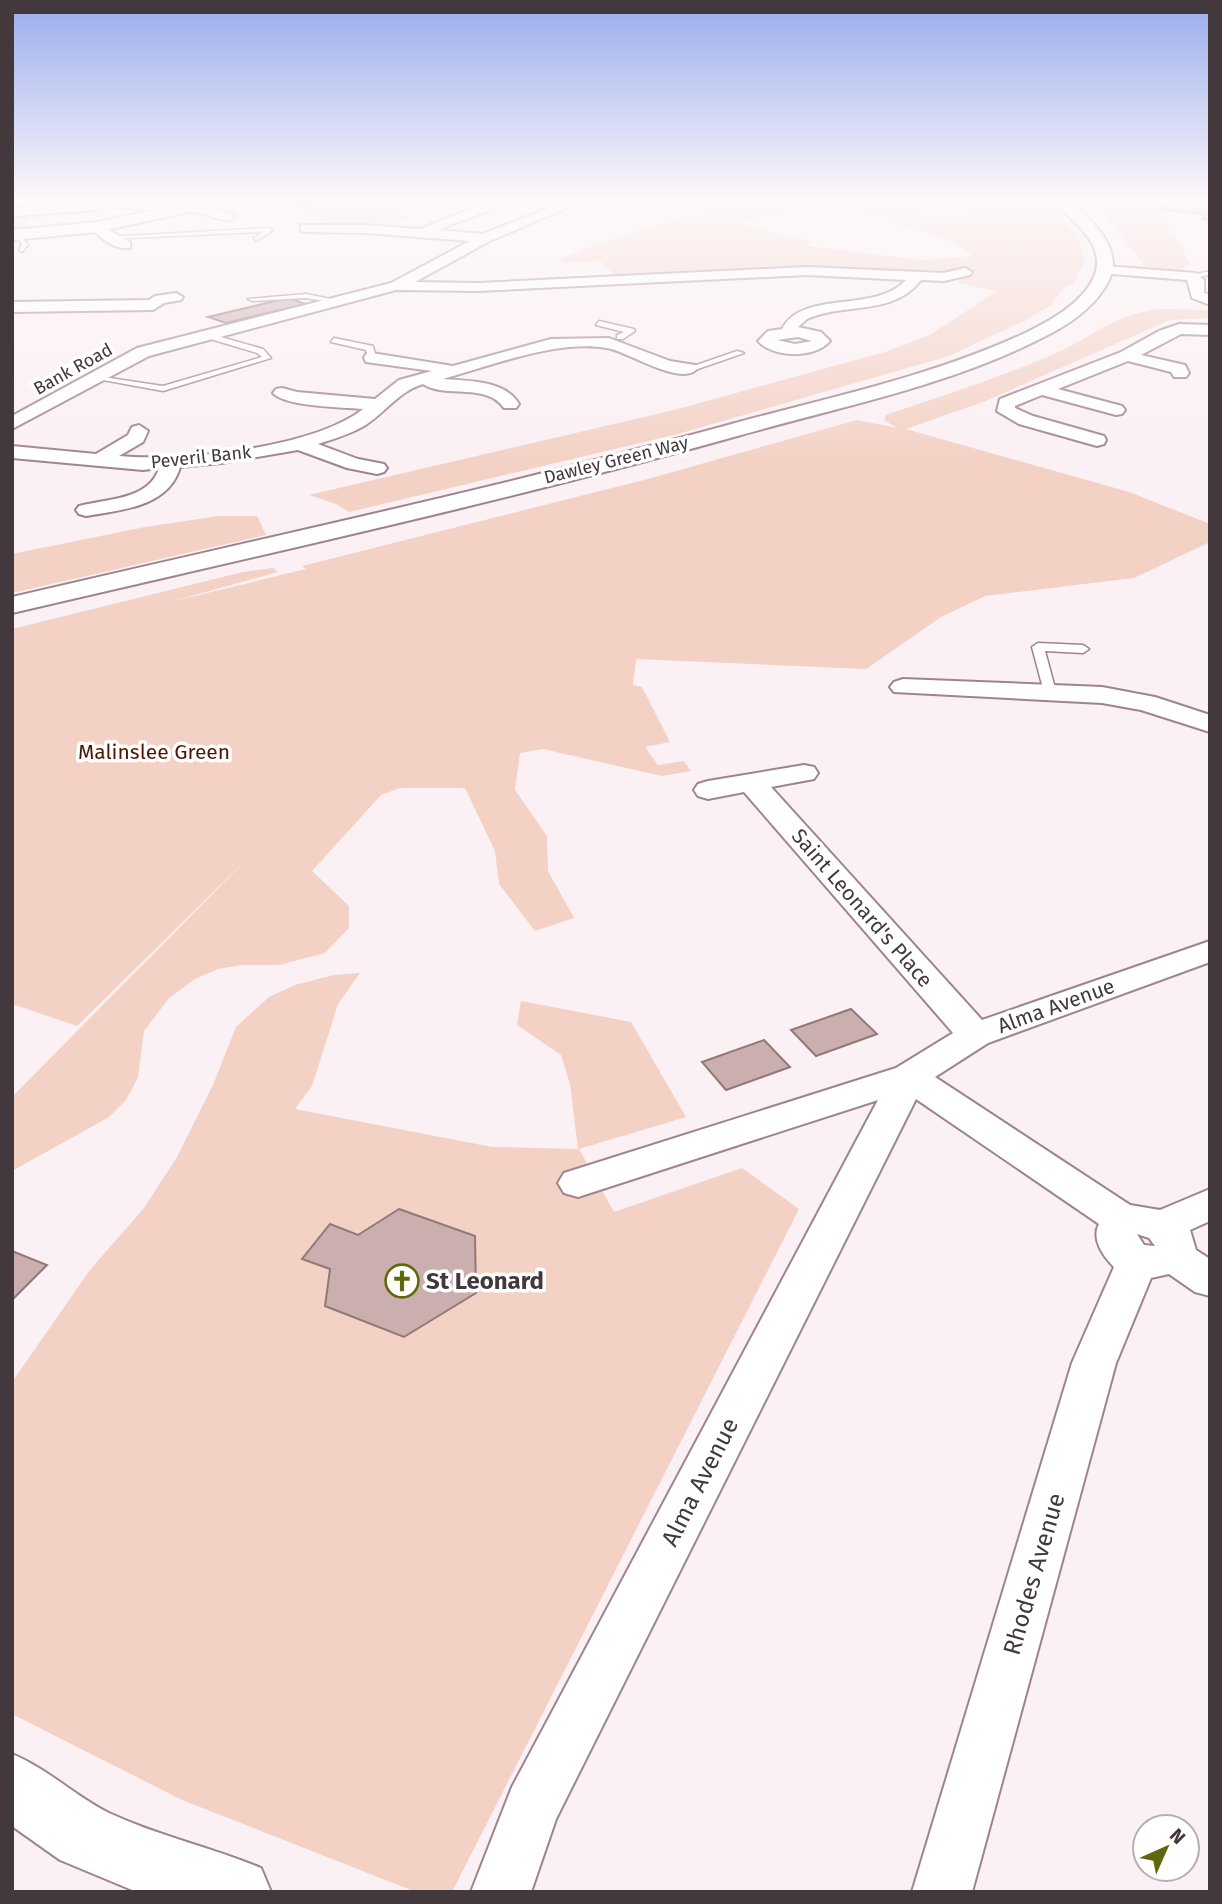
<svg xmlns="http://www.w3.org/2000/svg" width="1222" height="1904" font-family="'Fira Sans',sans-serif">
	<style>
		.green { fill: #f3d1c4; fill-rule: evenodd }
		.building { fill: #cbaeae; stroke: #937878; stroke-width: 2 }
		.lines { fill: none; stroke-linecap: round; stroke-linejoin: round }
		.service-casing { stroke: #9e848e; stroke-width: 3 }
		.minor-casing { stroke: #9e848e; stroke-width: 4 }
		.tertiary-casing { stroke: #9e848e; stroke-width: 4 }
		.secondary-casing { stroke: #9e848e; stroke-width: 4 }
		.service { fill: #fff; fill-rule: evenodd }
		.minor { fill: #fff; fill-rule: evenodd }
		.tertiary { fill: #fff; fill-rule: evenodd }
		.secondary { fill: #fff; fill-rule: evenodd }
		.labels { text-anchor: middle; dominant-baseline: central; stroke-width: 7; stroke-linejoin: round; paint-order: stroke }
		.far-street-label { font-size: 18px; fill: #43383c; stroke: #fff }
		.park-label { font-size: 21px; fill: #4e1600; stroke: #fff }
		.street-label { font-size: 21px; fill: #43383c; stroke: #fff }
		.near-poi-label { font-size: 24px; font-weight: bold; fill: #43383c; stroke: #fff; text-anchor: start }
		.near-street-label { font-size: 24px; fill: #43383c; stroke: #fff }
	</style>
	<rect width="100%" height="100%" fill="#fbf0f4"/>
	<g class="green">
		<polygon points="349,200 370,200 413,217 399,222 311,226 322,221 298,210"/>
		<path d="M744 200H875L901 209 939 215 964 213 985 205 986 200H1046L1077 236 1085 260 1074 283 1065 287 1051 305 1024 321 949 356 678 434 349 512 336 504 309 495 674 410 888 351 930 335 997 291 957 283 966 276 810 267 615 276 601 261 555 263C616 231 679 222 744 200ZM819 204 880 217 906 219 890 224C920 231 950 235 973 256L921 260 803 245 813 242 736 223Z"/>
		<polygon points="1092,200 1146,200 1179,242 1190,265 1179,270 1146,267"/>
		<polygon points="92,208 93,212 29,220 25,227 95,224 12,232 12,213"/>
		<path d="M1160 309 1210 310V318L1170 320 983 402 906 429 1129 492 1210 524V542L1134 578 985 596 941 617 866 669 636 659 633 685 642 687 670 742 645 747 658 765 684 761 691 771 662 776 543 749 520 753 515 790 547 836 548 871 574 918 535 931 499 884 495 851 465 788H400L381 795 312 871 349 906V928L325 953 279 965H241L218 969 195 979 169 998 144 1031 138 1077 126 1100 109 1117 12 1171V1097L262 844 77 1026 12 1004V629L243 572 273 568 278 572 170 602 306 569 302 566 648 479 857 420 897 428 884 420 886 415C942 396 998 378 1052 355 1095 337 1110 315 1160 309Z"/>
		<polygon points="219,516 257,516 266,535 12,593 12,554 145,527"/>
		<polygon points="360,973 338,1004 312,1086 295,1109 492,1147 578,1149 570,1084 561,1055 517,1025 521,1001 631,1022 686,1117 579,1149 614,1212 742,1168 799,1209 452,1892 416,1892 182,1800 12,1714 12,1382 90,1270 144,1208 177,1157 213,1085 236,1027 269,997 295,985 334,975"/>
	</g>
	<g class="building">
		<polygon points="341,200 304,207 289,203 298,200"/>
		<polygon points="1167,200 1210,200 1210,220 1203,219 1205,214 1160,210"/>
		<polygon points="288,298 306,304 226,323 208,317"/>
		<polygon points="851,1009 877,1034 816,1056 791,1030"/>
		<polygon points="764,1040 790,1067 726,1090 702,1062"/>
		<polygon points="399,1209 475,1236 476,1293 404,1337 325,1306 330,1269 302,1259 330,1224 358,1235"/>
		<polygon points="12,1251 47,1265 12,1300"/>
	</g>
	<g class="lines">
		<defs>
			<g id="service">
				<polygon points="663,200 672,200 651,207 648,205"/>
				<polygon points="270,228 272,231 256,241 254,238 262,232 108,239 105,237"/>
				<polygon points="19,233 28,245 22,252 19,250 22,245 16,235"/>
				<polygon points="1210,271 1210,275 1191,278 1188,276"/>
				<polygon points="306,294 346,302 342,304 306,298 252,301 248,299"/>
				<polygon points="599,321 634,329 635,331 623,339 617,339 617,335 624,332 596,325"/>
				<polygon points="207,333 263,349 271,358 163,391 92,378 96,376 163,386 262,357 257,353 204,337"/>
				<polygon points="334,338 373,346 376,358 369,360 366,350 331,342"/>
				<polygon points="737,351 744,353 692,371 685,369"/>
				<polygon points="1038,643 1083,645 1089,649 1083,653 1045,651 1056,692 1054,695 1046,695 1044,692 1032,647"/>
			</g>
			<g id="minor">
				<polygon points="93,200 164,203 170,207 164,211 103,206 97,210 12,216 12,208 92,203"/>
				<path d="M568 200H585L490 241 415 282 478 283 807 267 944 273 965 268 972 272 970 275 944 281 921 280C892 317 845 302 807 319L798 327 821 332 830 341C815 359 773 358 758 341L768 331 782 329C803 289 875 314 906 280L807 275 478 291 396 290 149 356 12 429V416L137 348 391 283 470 241 365 233 306 232 301 231V225H365L420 229 488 202 494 206 492 209 438 230 483 234ZM798 337 812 341 795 344 777 340Z"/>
				<polygon points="192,203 233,214 234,217 228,221 188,210 186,207"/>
				<path d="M97 223 130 242V248C114 250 100 238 90 227Z"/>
				<polygon points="1105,266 1196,273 1204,280 1204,293 1210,295 1210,305 1192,298 1187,280 1100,273 1098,270"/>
				<polygon points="176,293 183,297 181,300 164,303 153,310 12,312 12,302 149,300 155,296"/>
				<polygon points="1179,324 1210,325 1210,335 1181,334 1141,355 1185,365 1189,373 1186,377 1174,377 1171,372 1128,361 1058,389 1122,406 1125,410 1122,414 1116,415 1042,395 1015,406 1015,408 1033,416 1104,436 1106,440 1104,444 1097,446 1019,424 997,411 1000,399 1121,352 1159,331"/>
				<path d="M609 338 670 361 695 365 697 369C681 387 627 351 607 348 558 339 490 366 443 379 468 381 505 380 519 404L516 408H504C486 382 446 399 423 384 399 391 385 413 364 426 350 434 334 439 318 444L358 459 384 464 387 468 384 472 377 474 347 468 298 450 221 463 180 467C169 507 121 510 86 516L79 514 76 510 79 506C105 499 150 500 159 468L143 470 12 458V446L96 454 128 435 132 427 139 425 148 431 143 442 119 456C181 462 314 448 363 409 342 407 286 407 273 393L276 389 282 388 297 392 375 399 399 380 432 371 366 362 364 358 366 354 372 353 453 366 551 339Z"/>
				<polygon points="903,679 1102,687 1155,697 1210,715 1210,732 1141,710 1102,703 894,692 890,687 894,682"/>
				<path d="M804 765 814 767 818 773 814 779 771 787 982 1020 1210 941V962L988 1043 935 1077 1130 1205 1160 1210 1210 1189V1221L1190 1230 1196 1250 1210 1259V1296L1195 1292 1169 1274 1151 1278 1116 1363 972 1892H912L1072 1363 1114 1267C1103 1256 1091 1239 1099 1224L916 1099 556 1819 531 1892H471L512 1787 878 1100 578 1197 564 1193 558 1183 564 1173 896 1068 953 1033 744 792 708 799 698 796 694 790 698 784 708 781ZM1137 1234 1149 1238 1155 1246 1144 1245Z"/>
			</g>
			<g id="tertiary">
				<polygon points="205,200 232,200 225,204 97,232 12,240 12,230 97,222"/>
				<path d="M12 1754C48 1769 75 1796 109 1813 158 1836 211 1847 261 1868L271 1892H137L60 1860 12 1826Z"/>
			</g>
			<path id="secondary" d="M1054 200H1069C1089 219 1123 246 1110 278 1097 307 1067 326 1040 339 947 386 840 407 741 435 500 503 255 556 12 613V597C251 541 491 490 728 425 826 398 930 377 1023 334 1048 322 1082 304 1094 277 1108 243 1071 222 1054 200Z"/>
		</defs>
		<use href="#service" class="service-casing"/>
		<use href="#minor" class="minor-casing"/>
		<use href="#tertiary" class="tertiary-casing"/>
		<use href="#secondary" class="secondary-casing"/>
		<use href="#service" class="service"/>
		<use href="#minor" class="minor"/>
		<use href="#tertiary" class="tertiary"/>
		<use href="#secondary" class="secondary"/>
	</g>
	<linearGradient id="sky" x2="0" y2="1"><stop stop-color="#99acec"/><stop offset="0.43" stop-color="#fdf8fa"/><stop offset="1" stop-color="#fdf8fa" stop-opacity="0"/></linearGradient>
	<rect width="1222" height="466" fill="url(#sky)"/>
	<defs>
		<symbol id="church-ring" viewBox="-11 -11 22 22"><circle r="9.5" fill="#fff" stroke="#5f680c" stroke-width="1.5"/><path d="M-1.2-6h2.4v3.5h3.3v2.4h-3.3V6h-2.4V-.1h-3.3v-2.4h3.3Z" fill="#5f680c"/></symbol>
	</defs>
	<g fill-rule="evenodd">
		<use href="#church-ring" x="383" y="1262" width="38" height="38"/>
	</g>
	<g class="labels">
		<g class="far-street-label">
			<text transform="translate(73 369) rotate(-29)">Bank Road</text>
			<text transform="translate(201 457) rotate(-6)">Peveril Bank</text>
			<text transform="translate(616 460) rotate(-14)">Dawley Green Way</text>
		</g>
		<g class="park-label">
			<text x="154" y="752">Malinslee Green</text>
		</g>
		<g class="street-label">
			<text transform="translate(862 908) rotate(49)">Saint Leonard's Place</text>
			<text transform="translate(1056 1006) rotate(-20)">Alma Avenue</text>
		</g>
		<g class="near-poi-label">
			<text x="426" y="1281">St Leonard</text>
		</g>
		<g class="near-street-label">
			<text transform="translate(700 1482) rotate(-63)">Alma Avenue</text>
			<text transform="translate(1034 1574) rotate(-74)">Rhodes Avenue</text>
		</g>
	</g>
	<rect width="1222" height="1904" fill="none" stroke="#43383c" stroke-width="28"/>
	<g transform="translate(1166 1848) rotate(45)"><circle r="33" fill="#ffffff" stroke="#b4afb1" stroke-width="2"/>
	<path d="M0-5L12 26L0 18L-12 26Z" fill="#5f680c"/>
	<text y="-10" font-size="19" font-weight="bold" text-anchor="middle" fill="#43383c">N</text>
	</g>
</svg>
